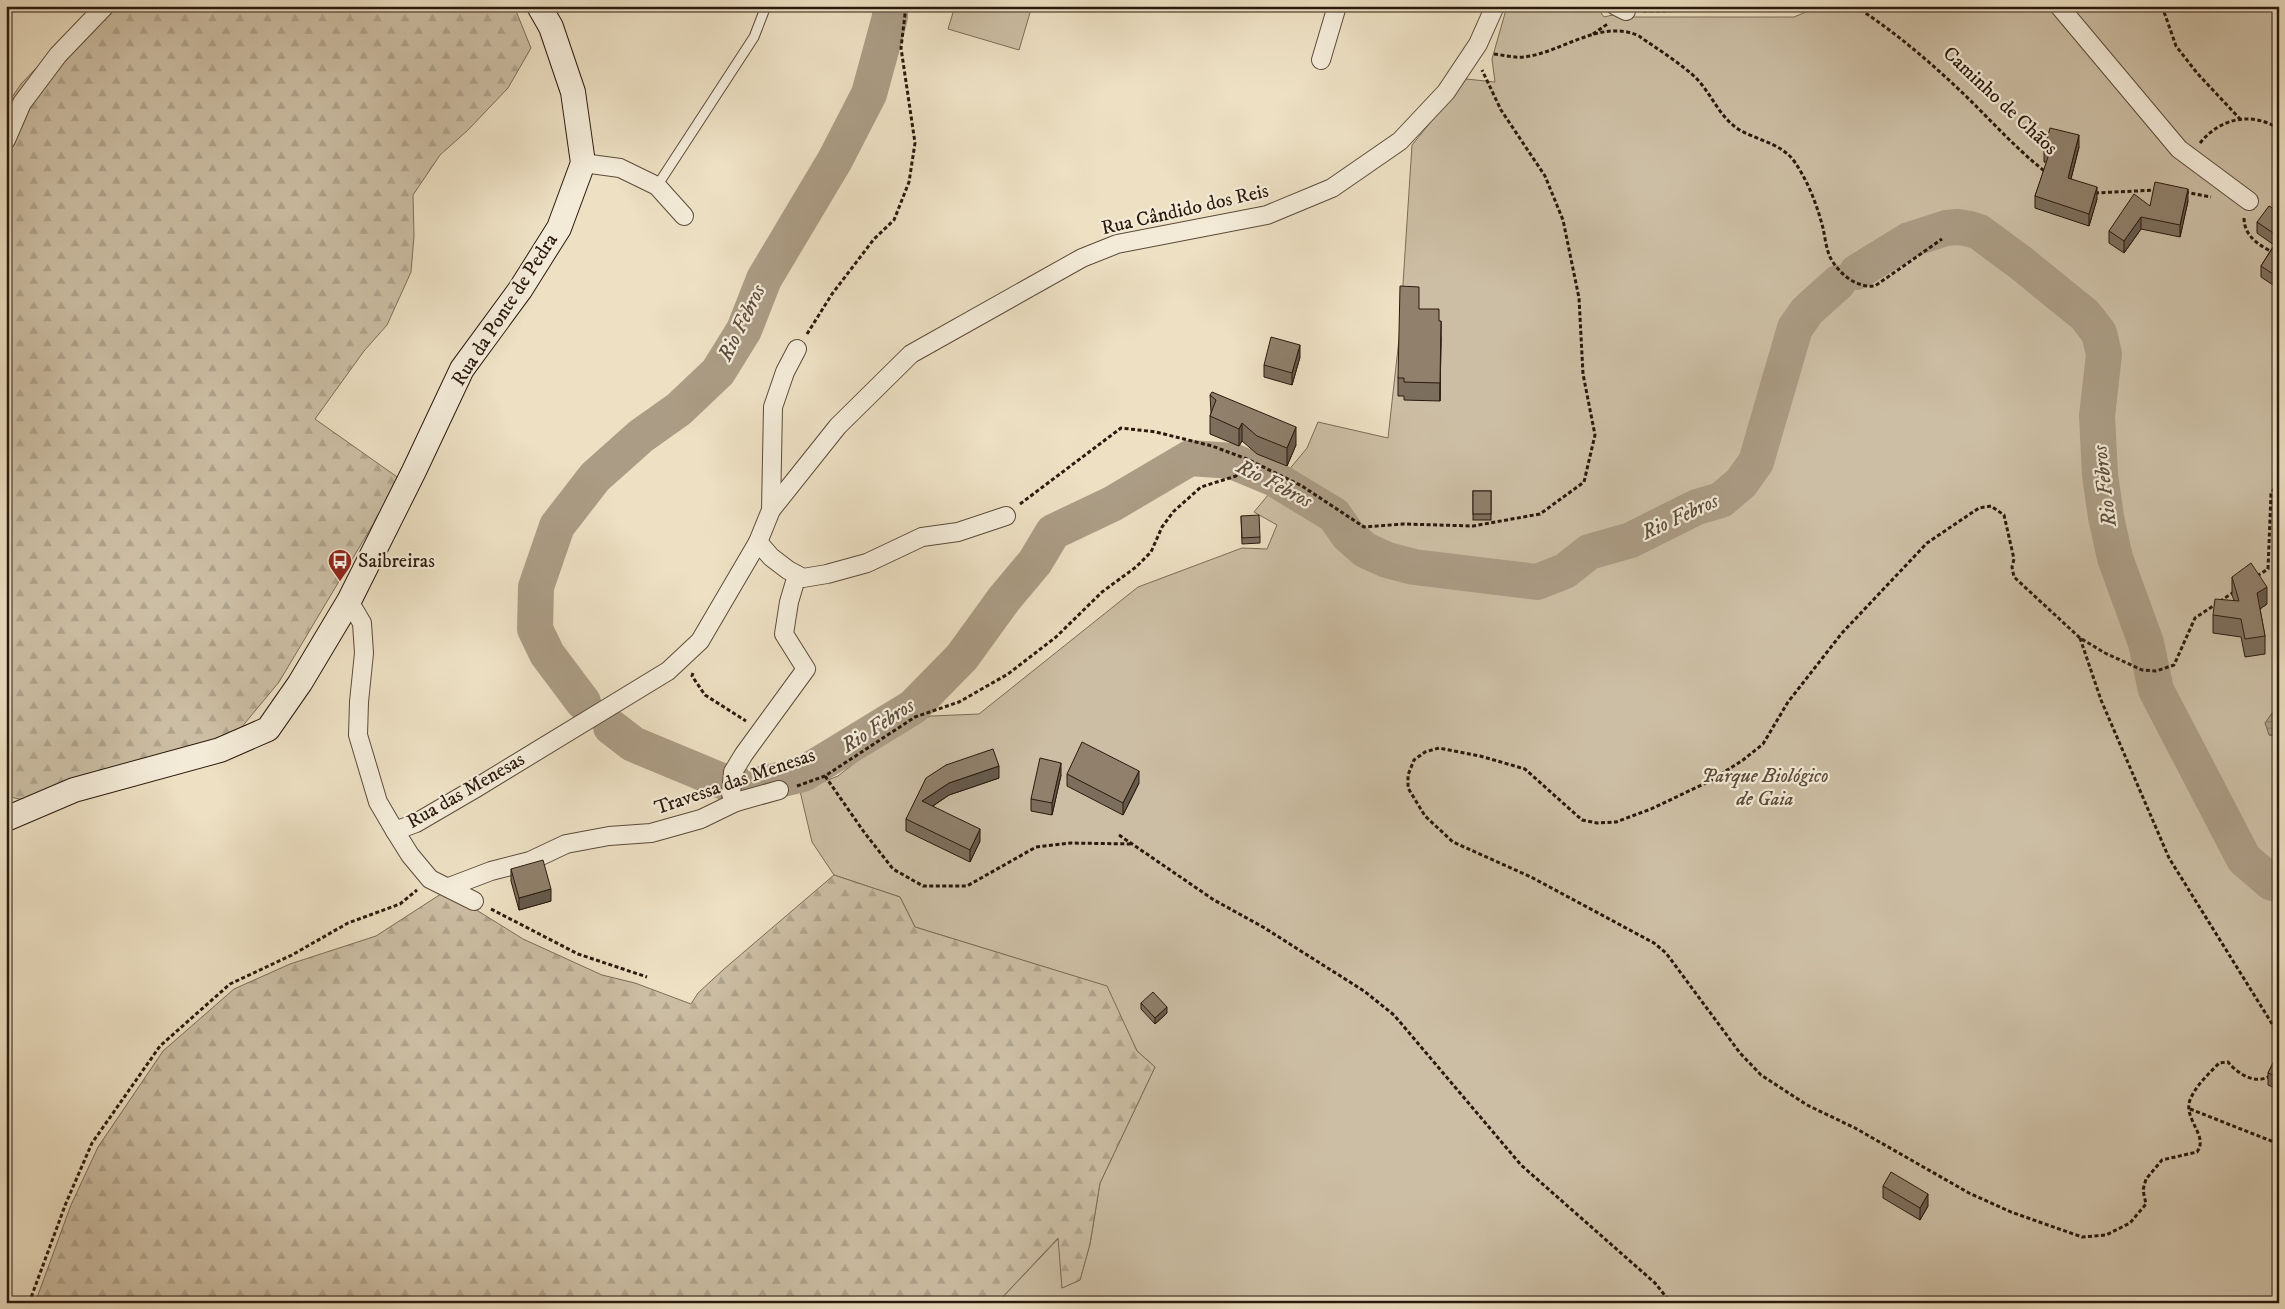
<svg xmlns="http://www.w3.org/2000/svg" width="2285" height="1309" font-family="'IM FELL DW Pica',serif">
	<style>
		.green { fill: #ccbea4; stroke: #7c6c58 }
		.forest { fill: url(#forest-firs); stroke: #7c6c58 }
		.water { fill: url(#water-rules); stroke: #786855 }
		.lines { fill: none; stroke-linecap: round; stroke-linejoin: round }
		.river { stroke: #ab9c85; stroke-width: 36 }
		.lane-casing { stroke: #5c4b3a; stroke-width: 11 }
		.street-casing { stroke: #5c4b3a; stroke-width: 20 }
		.secondary-casing { stroke: #2b190d; stroke-width: 26 }
		.path { stroke: #2b190d; stroke-width: 3; stroke-dasharray: 4 2.5; stroke-linecap: butt }
		.lane { stroke: #f3ebd8; stroke-width: 9 }
		.street { stroke: #f3ebd8; stroke-width: 18 }
		.secondary { stroke: #f3ebd8; stroke-width: 24 }
		.wall { fill: #7c6e5d; stroke: #2b190d }
		.shaded-wall { fill: #655a4c; stroke: #2b190d }
		.building { fill: #90806c; stroke: #2b190d }
		.labels { text-anchor: middle; dominant-baseline: central; stroke-width: 4.5; stroke-linejoin: round; paint-order: stroke }
		.street-label { font-size: 20px; fill: #2b190d; stroke: #f3ebd8 }
		.poi-label { font-size: 20px; fill: #2b190d; stroke: #f3ebd8; text-anchor: start }
		.park-label { font-size: 20px; font-style: italic; fill: #5b4b3a; stroke: #f3ebd8 }
		.water-label { font-size: 21px; font-style: italic; fill: #5e4d3d; stroke: #f3ebd8 }
	</style>
	<defs>
		<pattern id="forest-firs" width="22" height="20" patternUnits="userSpaceOnUse" patternTransform="scale(1.25)"><rect width="22" height="20" fill="#ccbea4"/><path d="M5 1l3.5 6h-7zM16 11l3.5 6h-7z" fill="#afa38c"/></pattern>
		<pattern id="water-rules" width="6" height="5" patternUnits="userSpaceOnUse" patternTransform="scale(1.25)"><rect width="6" height="5" fill="#ab9c85"/><path d="M0 2.5h6" fill="none" stroke="#8b7e6b"/></pattern>
	</defs>
	<rect width="100%" height="100%" fill="#ede0c3"/>
	<filter id="stains"><feTurbulence type="fractalNoise" baseFrequency=".004" numOctaves="4"/><feColorMatrix values="0 0 0 0 .2 0 0 0 0 .09 0 0 0 0 .02 0 0 0 .5 -.17"/></filter>
	<radialGradient id="worn" r=".72"><stop offset=".6" stop-color="#630" stop-opacity="0"/><stop offset="1" stop-color="#630" stop-opacity=".3"/></radialGradient>
	<g class="green">
		<polygon points="955,6 1032,6 1019,50 948,29"/>
		<polygon points="1507,6 1596,6 1604,17 1617,14 1621,17 1794,17 1820,6 2279,6 2279,1303 997,1303 1059,1238 1062,1288 1080,1280 1090,1244 1100,1183 1155,1067 1137,1051 1106,986 915,927 900,897 834,875 812,842 800,791 838,776 884,740 909,724 931,716 979,714 1138,587 1242,548 1267,549 1277,525 1254,512 1307,448 1318,422 1388,438 1400,330 1412,145 1466,79 1495,82 1492,59"/>
	</g>
	<g class="forest">
		<polygon points="95,6 514,6 531,48 508,88 468,130 440,155 413,195 414,236 411,272 387,325 364,351 315,419 400,479 279,682 236,734 28,801 6,796 6,106 21,84"/>
		<polygon points="834,875 900,897 915,927 1107,986 1137,1051 1155,1067 1100,1183 1090,1244 1080,1280 1062,1288 1058,1238 997,1303 898,1303 873,1298 864,1303 35,1303 71,1205 98,1147 163,1051 234,989 290,964 376,936 444,892 470,906 523,939 602,975 635,983 691,1004 698,993 724,969"/>
	</g>
	<polygon class="water" points="2279,709 2279,738 2269,735 2265,723 2272,713"/>
	<g class="lines">
		<g class="river">
			<polyline points="1857,272 1909,240 1946,228 1958,227 1970,229 1979,232 2021,263 2085,315 2099,333 2104,354 2097,416 2100,475 2106,517 2115,558 2146,643 2156,690 2244,859 2272,883 2279,884"/>
			<polyline points="583,702 547,654 535,629 536,587 557,526 595,477 641,436 679,409 718,372 744,330 764,279 835,160 869,94 890,17 890,6"/>
			<polyline points="611,727 633,744 741,789 803,774 913,707 962,657 1004,599 1035,562 1053,532 1112,504 1190,458 1232,461 1273,478 1334,515 1348,535 1365,550 1387,560 1414,567 1537,582 1565,571 1589,552 1631,540 1697,507 1721,500 1741,483 1756,462 1795,328 1807,311 1838,283"/>
		</g>
		<defs>
			<g id="lane">
				<polyline points="6,13 10,6"/>
				<polyline points="657,186 754,37 766,6"/>
			</g>
			<g id="street">
				<polyline points="1616,6 1626,11"/>
				<polyline points="2059,6 2179,149 2249,201"/>
				<polyline points="1321,60 1337,6"/>
				<polyline points="6,140 22,103 58,55 105,6"/>
				<polyline points="583,163 620,168 657,186 684,216"/>
				<polyline points="771,510 838,426 911,354 1082,258 1117,244 1267,215 1332,188 1400,141 1446,92 1478,44 1495,6"/>
				<polyline points="758,542 771,557 788,570 803,578 827,574 867,563 922,537 958,532 1006,516"/>
				<polyline points="349,601 362,623 364,653 359,702 358,735 378,802 395,831 416,823 476,788 668,671 700,641 758,542 771,510 773,407 785,372 797,349"/>
				<polyline points="736,802 731,794 733,772 744,754 806,669 784,634 789,602 797,575"/>
				<polyline points="395,831 410,855 430,879 474,901"/>
				<polyline points="449,887 491,871 530,861 566,844 609,836 651,833 701,819 736,802 779,790"/>
			</g>
			<polyline id="secondary" points="6,819 74,790 220,750 268,729 300,683 349,601 414,471 462,369 520,290 559,228 583,163 573,92 551,27 539,6"/>
		</defs>
		<use href="#lane" class="lane-casing"/>
		<use href="#street" class="street-casing"/>
		<use href="#secondary" class="secondary-casing"/>
		<g class="path">
			<path d="M1855 6C1889 28 1922 55 1952 83 1984 112 2012 146 2047 173"/>
			<polyline points="2162,6 2176,46 2197,73 2241,120"/>
			<polyline points="1643,11 1668,11 1712,6"/>
			<polyline points="1593,34 1609,23"/>
			<path d="M1494 54C1504 55 1514 58 1524 57 1561 53 1601 18 1639 36 1656 48 1683 65 1697 79 1712 95 1719 116 1738 129 1756 140 1781 143 1794 161 1808 181 1817 205 1823 228 1825 237 1826 248 1830 257 1839 274 1856 288 1875 286L1942 239"/>
			<path d="M2200 143C2220 118 2252 111 2279 129"/>
			<polyline points="2185,192 2211,197"/>
			<polyline points="2095,193 2156,190"/>
			<path d="M2244 218C2244 238 2263 248 2279 255"/>
			<polyline points="807,334 832,294 874,239 894,220 909,182 915,143 901,48 906,6"/>
			<polyline points="1020,504 1121,428 1156,432 1212,446 1247,459 1302,486 1364,527 1403,524 1473,526 1540,514 1584,482 1595,435 1583,374 1579,298 1563,220 1545,176 1501,110 1482,70"/>
			<polyline points="2257,576 2268,569 2271,494 2279,480"/>
			<path d="M2234 592 2195 618 2174 665 2156 671 2142 670 2105 653 2080 638 2014 577 2012 567 2014 559 2004 515 1991 506 1979 508 1927 543 1842 633 1788 702 1763 744 1743 760 1710 781 1651 809 1616 822 1597 823 1582 820 1525 769 1480 756 1439 748 1425 752 1414 760 1408 775V788L1425 816 1453 842 1531 877 1654 943 1666 953 1740 1053 1761 1075 1807 1105 1855 1128 1969 1193 2011 1212 2082 1237 2106 1235 2130 1223 2146 1204 2143 1190 2146 1179 2162 1160 2197 1152C2209 1136 2183 1119 2190 1100 2196 1085 2208 1075 2219 1063L2228 1062C2238 1074 2255 1085 2270 1076"/>
			<polyline points="2080,638 2101,700 2169,858 2279,1035"/>
			<polyline points="693,673 692,676 705,695 746,721"/>
			<polyline points="825,776 864,832 893,869 923,886 967,886 1036,847 1071,843 1132,844"/>
			<polyline points="797,786 825,776 915,717 959,702 1008,674 1056,637 1102,592 1136,567 1151,552 1162,527 1173,512 1201,487 1236,476 1247,459"/>
			<polyline points="1119,835 1214,900 1263,927 1364,991 1394,1015 1521,1165 1655,1283 1671,1303"/>
			<polyline points="491,909 578,954 647,977"/>
			<polyline points="2190,1109 2279,1144"/>
			<polyline points="29,1303 66,1203 92,1143 160,1046 230,984 292,955 348,923 400,904 417,890"/>
		</g>
		<use href="#lane" class="lane"/>
		<use href="#street" class="street"/>
		<use href="#secondary" class="secondary"/>
	</g>
	<g class="wall">
		<polygon points="2079,147 2071,179 2097,199 2089,226 2035,208 2035,196 2047,162 2044,162 2044,150"/>
		<polygon points="2188,201 2180,237 2141,229 2124,253 2109,243 2109,231 2150,206"/>
		<polygon points="2279,212 2279,289 2261,277 2261,266 2274,245 2257,233 2257,222"/>
		<polygon points="1419,309 1439,321 1441,339 1440,401 1404,400 1404,396 1398,396 1398,378"/>
		<polygon points="1300,357 1292,385 1264,377 1264,365"/>
		<polygon points="1210,395 1296,445 1287,466 1257,454 1242,441 1239,446 1210,434 1210,416 1211,413"/>
		<rect x="1473" y="491" width="18" height="29"/>
		<polygon points="1241,516 1260,537 1260,543 1242,544"/>
		<polygon points="2232,577 2267,604 2260,609 2265,636 2265,654 2245,657 2241,637 2213,633 2213,615 2234,600 2232,595"/>
		<polygon points="946,765 999,778 949,795 933,806 980,841 970,862 906,831 906,819"/>
		<polygon points="1067,774 1139,783 1123,815 1067,786"/>
		<polygon points="1061,775 1052,815 1031,811 1031,799"/>
		<polygon points="511,869 551,901 519,910 511,881"/>
		<polygon points="1141,1003 1167,1013 1155,1024 1141,1009"/>
		<polygon points="2279,1051 2279,1090 2268,1085 2268,1073"/>
		<polygon points="1883,1186 1928,1206 1920,1220 1883,1198"/>
	</g>
	<g class="shaded-wall">
		<polygon points="2079,135 2079,147 2068,190 2068,178"/>
		<polygon points="2097,187 2097,199 2089,226 2089,214"/>
		<polygon points="2188,189 2188,201 2180,237 2180,225"/>
		<polygon points="2141,217 2141,229 2124,253 2124,241"/>
		<polygon points="1441,321 1441,339 1440,401 1440,383"/>
		<polygon points="1300,345 1300,357 1292,385 1292,373"/>
		<polygon points="1242,423 1242,441 1239,446 1239,429"/>
		<polygon points="1296,427 1296,445 1287,466 1287,448"/>
		<polygon points="2267,587 2267,604 2257,611 2257,593"/>
		<polygon points="1061,763 1061,775 1052,815 1052,803"/>
		<polygon points="999,766 999,778 949,795 922,813 922,801 949,783"/>
		<polygon points="1139,771 1139,783 1123,815 1123,803"/>
		<polygon points="980,829 980,841 970,862 970,850"/>
		<polygon points="551,889 551,901 519,910 519,898"/>
		<polygon points="1167,1007 1167,1013 1155,1024 1155,1018"/>
		<polygon points="1928,1194 1928,1206 1920,1220 1920,1208"/>
	</g>
	<g class="building">
		<polygon points="2050,128 2079,135 2068,178 2097,187 2089,214 2035,196 2050,151 2044,150"/>
		<polygon points="2155,182 2188,189 2180,225 2141,217 2124,241 2109,231 2134,194 2150,206"/>
		<polygon points="2269,206 2279,212 2279,237 2257,222"/>
		<polygon points="2279,238 2279,278 2261,266"/>
		<polygon points="1400,286 1419,287 1419,309 1439,309 1439,321 1441,321 1440,383 1404,382 1404,378 1398,378"/>
		<polygon points="1271,337 1300,345 1292,373 1264,365"/>
		<polygon points="1212,392 1296,427 1287,448 1257,436 1242,423 1239,429 1210,416 1216,400 1210,395"/>
		<rect x="1473" y="491" width="18" height="23"/>
		<polygon points="1259,515 1260,537 1242,538 1241,516"/>
		<polygon points="2251,563 2267,587 2257,593 2265,636 2245,639 2241,619 2213,615 2215,599 2239,601 2232,577"/>
		<polygon points="1082,742 1139,771 1123,803 1067,774"/>
		<polygon points="993,749 999,766 949,783 922,801 980,829 970,850 906,819 926,778 946,765"/>
		<polygon points="1040,758 1061,763 1052,803 1031,799"/>
		<polygon points="543,860 551,889 519,898 511,869"/>
		<polygon points="1153,992 1167,1007 1155,1018 1141,1003"/>
		<polygon points="2279,1051 2279,1077 2268,1073"/>
		<polygon points="1891,1172 1928,1194 1920,1208 1883,1186"/>
	</g>
	<defs>
		<symbol id="bus-pin" viewBox="-11 -11 22 30"><path d="M0 17L-7.5 6A9.5 9.5 0 1 1 7.5 6Z" fill="#8f2418" stroke="#f3ebd8"/><path d="M-5-6H5V4H4V6H2V4H-2V6H-4V4H-5ZM-3.5-4V0h7V-4ZM-3.5 1.2v1.5H-2V1.2ZM2 1.2v1.5H3.5V1.2Z" fill="#fff"/></symbol>
	</defs>
	<g fill-rule="evenodd">
		<use href="#bus-pin" x="326" y="547" width="28" height="38"/>
	</g>
	<g class="labels">
		<g class="street-label">
			<text transform="translate(2000 101) rotate(43)">Caminho de Chãos</text>
			<text transform="translate(1185 210) rotate(-13)">Rua Cândido dos Reis</text>
			<text transform="translate(505 310) rotate(-57)">Rua da Ponte de Pedra</text>
			<text transform="translate(735 782) rotate(-19)">Travessa das Menesas</text>
			<text transform="translate(466 791) rotate(-30)">Rua das Menesas</text>
		</g>
		<g class="poi-label">
			<text x="358" y="561">Saibreiras</text>
		</g>
		<g class="park-label">
			<text x="1765" y="776">Parque Biológico<tspan x="1765" dy="23">de Gaia</tspan></text>
		</g>
		<g class="water-label">
			<text transform="translate(742 323) rotate(-64)">Rio Febros</text>
			<text transform="translate(1274 484) rotate(27)">Rio Febros</text>
			<text transform="translate(2105 486) rotate(-97)">Rio Febros</text>
			<text transform="translate(1680 517) rotate(-25)">Rio Febros</text>
			<text transform="translate(878 726) rotate(-33)">Rio Febros</text>
		</g>
	</g>
	<rect width="2285" height="1309" fill="none" stroke="#ede0c3" stroke-width="25"/>
	<rect x="8" y="8" width="2270" height="1294" fill="none" stroke="#2b190d" stroke-width="2.5"/>
	<rect x="12" y="12" width="2260" height="1284" fill="none" stroke="#2b190d"/>
	<rect width="100%" height="100%" filter="url(#stains)"/>
	<rect width="100%" height="100%" fill="url(#worn)"/>
</svg>
